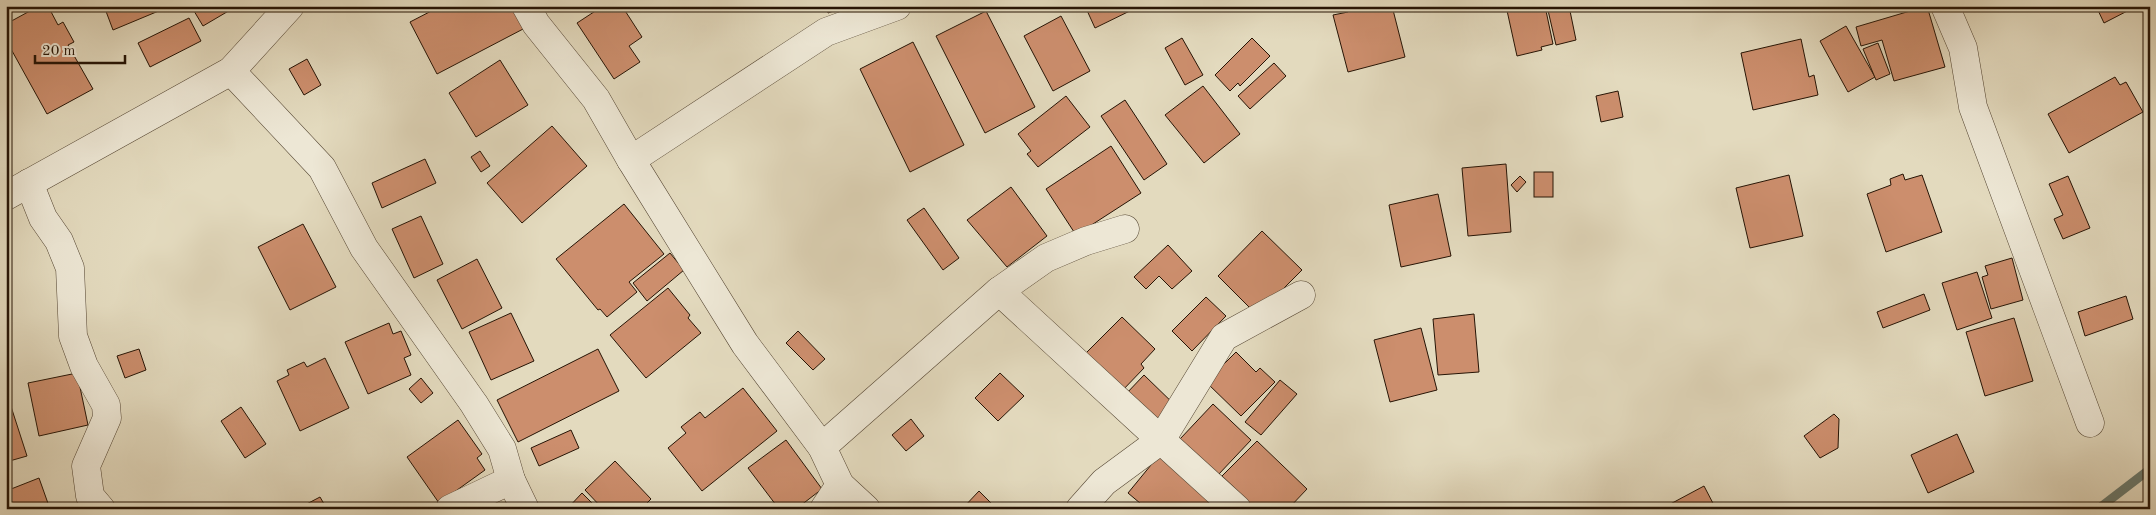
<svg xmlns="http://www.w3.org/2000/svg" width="2156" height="515" font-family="'Old Standard TT',serif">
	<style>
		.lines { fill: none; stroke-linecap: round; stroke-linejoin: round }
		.stream { stroke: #69786c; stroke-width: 9 }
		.building { fill: #cc8e6d; stroke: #261405 }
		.minor-casing { stroke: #554633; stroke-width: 29 }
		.minor { stroke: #ede7d5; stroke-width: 28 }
	</style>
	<rect width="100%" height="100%" fill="#e3dabe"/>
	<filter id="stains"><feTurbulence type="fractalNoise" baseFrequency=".004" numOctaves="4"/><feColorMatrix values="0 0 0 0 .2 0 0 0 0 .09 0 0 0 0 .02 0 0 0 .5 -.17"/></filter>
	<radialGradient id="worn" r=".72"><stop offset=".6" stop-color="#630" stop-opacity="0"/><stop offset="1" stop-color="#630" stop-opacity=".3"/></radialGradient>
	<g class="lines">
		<polyline class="stream" points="2098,509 2150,469"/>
	</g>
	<g class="building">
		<polygon points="39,6 48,6 58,25 63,22 74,42 68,45 93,89 47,114 6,40 6,24"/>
		<polygon points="104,6 159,6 161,10 113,30"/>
		<polygon points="191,6 237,6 203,26"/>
		<polygon points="441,6 513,6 525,28 437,74 410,22"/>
		<polygon points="603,6 622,6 642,37 629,46 640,62 614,79 577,23"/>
		<polygon points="826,6 847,6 828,13"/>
		<polygon points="1085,6 1140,6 1095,28"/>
		<polygon points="1347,6 1392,6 1405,57 1348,72 1333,15 1348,12"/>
		<polygon points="1506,6 1545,6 1553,44 1541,47 1542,50 1517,56"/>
		<polygon points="1547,6 1569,6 1576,40 1556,45"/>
		<polygon points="1927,6 1945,67 1894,81 1882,40 1861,46 1856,27"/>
		<polygon points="2096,6 2137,6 2104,23"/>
		<polygon points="986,11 1035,107 985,133 936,36"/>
		<polygon points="1061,16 1090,71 1053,91 1024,36"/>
		<polygon points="189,18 201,41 150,67 138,43"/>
		<polygon points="1846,26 1875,77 1848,92 1820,41"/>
		<polygon points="1182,38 1203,75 1185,85 1165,48"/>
		<polygon points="1252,38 1270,56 1240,86 1238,83 1230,91 1215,75"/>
		<polygon points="1801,39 1809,77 1814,75 1818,95 1753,110 1741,53"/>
		<polygon points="913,42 964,145 910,172 860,69"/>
		<polygon points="1878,43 1890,74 1876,80 1863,49"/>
		<polygon points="307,59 321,85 304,95 289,69"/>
		<polygon points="500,60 528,105 476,137 449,93"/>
		<polygon points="1274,63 1286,76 1250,109 1238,96"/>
		<polygon points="2115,77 2120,85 2126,82 2143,112 2069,153 2048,114"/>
		<polygon points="1203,86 1240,134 1204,163 1165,115"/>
		<polygon points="1618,91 1623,117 1601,122 1596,96"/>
		<polygon points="1066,96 1090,127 1038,167 1027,154 1031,151 1018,134"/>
		<polygon points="1125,100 1167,164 1144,180 1101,116"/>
		<polygon points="552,126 587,166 522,223 487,183"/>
		<polygon points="1111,146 1141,193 1076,235 1046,189"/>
		<polygon points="480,151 490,166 481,172 471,157"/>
		<polygon points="425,159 436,183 382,208 372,183"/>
		<polygon points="1506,164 1511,232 1468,236 1462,168"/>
		<rect x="1534" y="172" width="19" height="25"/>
		<polygon points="1903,174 1905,180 1922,175 1942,232 1886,252 1867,194 1891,185 1890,179"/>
		<polygon points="1789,175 1803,236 1750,248 1736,188"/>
		<polygon points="1520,176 1526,182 1517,192 1511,185"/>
		<polygon points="2068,176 2090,228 2063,239 2054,219 2063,215 2049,184"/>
		<polygon points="1011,187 1047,236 1007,267 967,220"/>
		<polygon points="1438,194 1451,256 1401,267 1389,205"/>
		<polygon points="624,204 664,254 629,282 637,292 607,317 600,309 598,310 556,259"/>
		<polygon points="924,208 959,258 943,270 907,220"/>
		<polygon points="421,216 443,264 414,278 392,229"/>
		<polygon points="303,224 336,287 290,310 258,247"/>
		<polygon points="1262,231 1302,270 1257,315 1218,276"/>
		<polygon points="1168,245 1192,271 1172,289 1159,276 1146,289 1134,277"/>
		<polygon points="670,253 684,270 647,301 633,283"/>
		<polygon points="2012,258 2023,300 1991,309 1982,277 1988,275 1985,266"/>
		<polygon points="477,259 502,308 462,329 437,280"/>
		<polygon points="1977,272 1992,318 1957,330 1942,283"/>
		<polygon points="668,288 690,315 688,318 701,333 646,378 610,335"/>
		<polygon points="1924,294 1930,310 1883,328 1877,312"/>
		<polygon points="2126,296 2133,319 2085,336 2078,312"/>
		<polygon points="1206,297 1226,316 1192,351 1172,331"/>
		<polygon points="511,313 534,361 491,380 469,332"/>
		<polygon points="1474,314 1479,372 1438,375 1433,319"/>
		<polygon points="1122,317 1155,349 1141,364 1144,368 1120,393 1083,356"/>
		<polygon points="2014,318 2033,381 1985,396 1966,332"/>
		<polygon points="389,323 393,334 401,331 411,355 404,358 411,375 368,394 345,342"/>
		<polygon points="1421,328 1437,390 1390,402 1374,340"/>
		<polygon points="798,331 825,359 813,370 786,343"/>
		<polygon points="139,349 146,370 125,378 117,356"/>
		<polygon points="598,349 619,391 518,442 497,400"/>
		<polygon points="1236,352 1256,372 1260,368 1275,382 1241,416 1206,382"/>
		<polygon points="325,358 349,408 300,431 277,381 289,375 287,370 304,362 307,367"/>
		<polygon points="77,373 88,425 39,436 28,383"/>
		<polygon points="1000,373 1024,396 998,421 975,398"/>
		<polygon points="1144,375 1179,409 1160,428 1125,395"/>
		<polygon points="421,378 433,393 421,403 409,389"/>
		<polygon points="1280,380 1297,394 1261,435 1245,422"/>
		<polygon points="743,388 777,431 702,491 668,448 686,433 681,427 700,412 705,418"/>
		<polygon points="6,391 27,456 6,462"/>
		<polygon points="1213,404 1251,440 1218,475 1180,439"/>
		<polygon points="241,407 266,444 245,458 221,421"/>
		<polygon points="1834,414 1839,419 1838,448 1820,458 1804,436"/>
		<polygon points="911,419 924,436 906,451 892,435"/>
		<polygon points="458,420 482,454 477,458 485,470 439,503 407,457"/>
		<polygon points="571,430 579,448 539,466 531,448"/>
		<polygon points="1957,434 1974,472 1928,493 1911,455"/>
		<polygon points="786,440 822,489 796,509 779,509 748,468"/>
		<polygon points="1257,441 1307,489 1288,509 1256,509 1222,476"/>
		<polygon points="1160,454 1212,498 1203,509 1147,509 1128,493"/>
		<polygon points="615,461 651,499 641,509 603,509 585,490"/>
		<polygon points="39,478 50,509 6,509 6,491"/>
		<polygon points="1704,486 1716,509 1661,509"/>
		<polygon points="979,491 997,509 962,509"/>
		<polygon points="582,493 598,509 567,509"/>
		<polygon points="320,497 327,509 299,509 299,508"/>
	</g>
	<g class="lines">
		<defs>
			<g id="minor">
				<polyline points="526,6 536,24 596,99 631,160 745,344 822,447 840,485 866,509"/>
				<polyline points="1945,6 1963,48 1973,107 2090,423"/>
				<polyline points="231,71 322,168 364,248 474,404 502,449 511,480 525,509"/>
				<polyline points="631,160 826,32 897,6"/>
				<polyline points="29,183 43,218 59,241 70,268 73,336 84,366 106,405 107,418 86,466 90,496 101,509"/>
				<polyline points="6,196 231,71 290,6"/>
				<polyline points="999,291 1161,440 1104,482 1080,509"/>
				<polyline points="822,447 999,291 1046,258 1086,241 1125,229"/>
				<polyline points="450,509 511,480"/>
				<polyline points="824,509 840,485"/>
				<polyline points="1237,509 1161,440 1224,337 1301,295"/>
			</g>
		</defs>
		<use href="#minor" class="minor-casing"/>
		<use href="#minor" class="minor"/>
	</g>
	<rect width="2156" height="515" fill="none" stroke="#e3dabe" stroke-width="25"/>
	<rect x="8" y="8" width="2141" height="500" fill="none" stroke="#261405" stroke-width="2.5"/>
	<rect x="12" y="12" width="2131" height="490" fill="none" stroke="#261405"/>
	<path d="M35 55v8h90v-8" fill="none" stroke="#261405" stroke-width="2.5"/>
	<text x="42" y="55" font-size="15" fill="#261405" stroke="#ede7d5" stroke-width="4" paint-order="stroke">20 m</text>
	<rect width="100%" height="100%" filter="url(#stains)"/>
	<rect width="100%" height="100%" fill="url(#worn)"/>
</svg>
